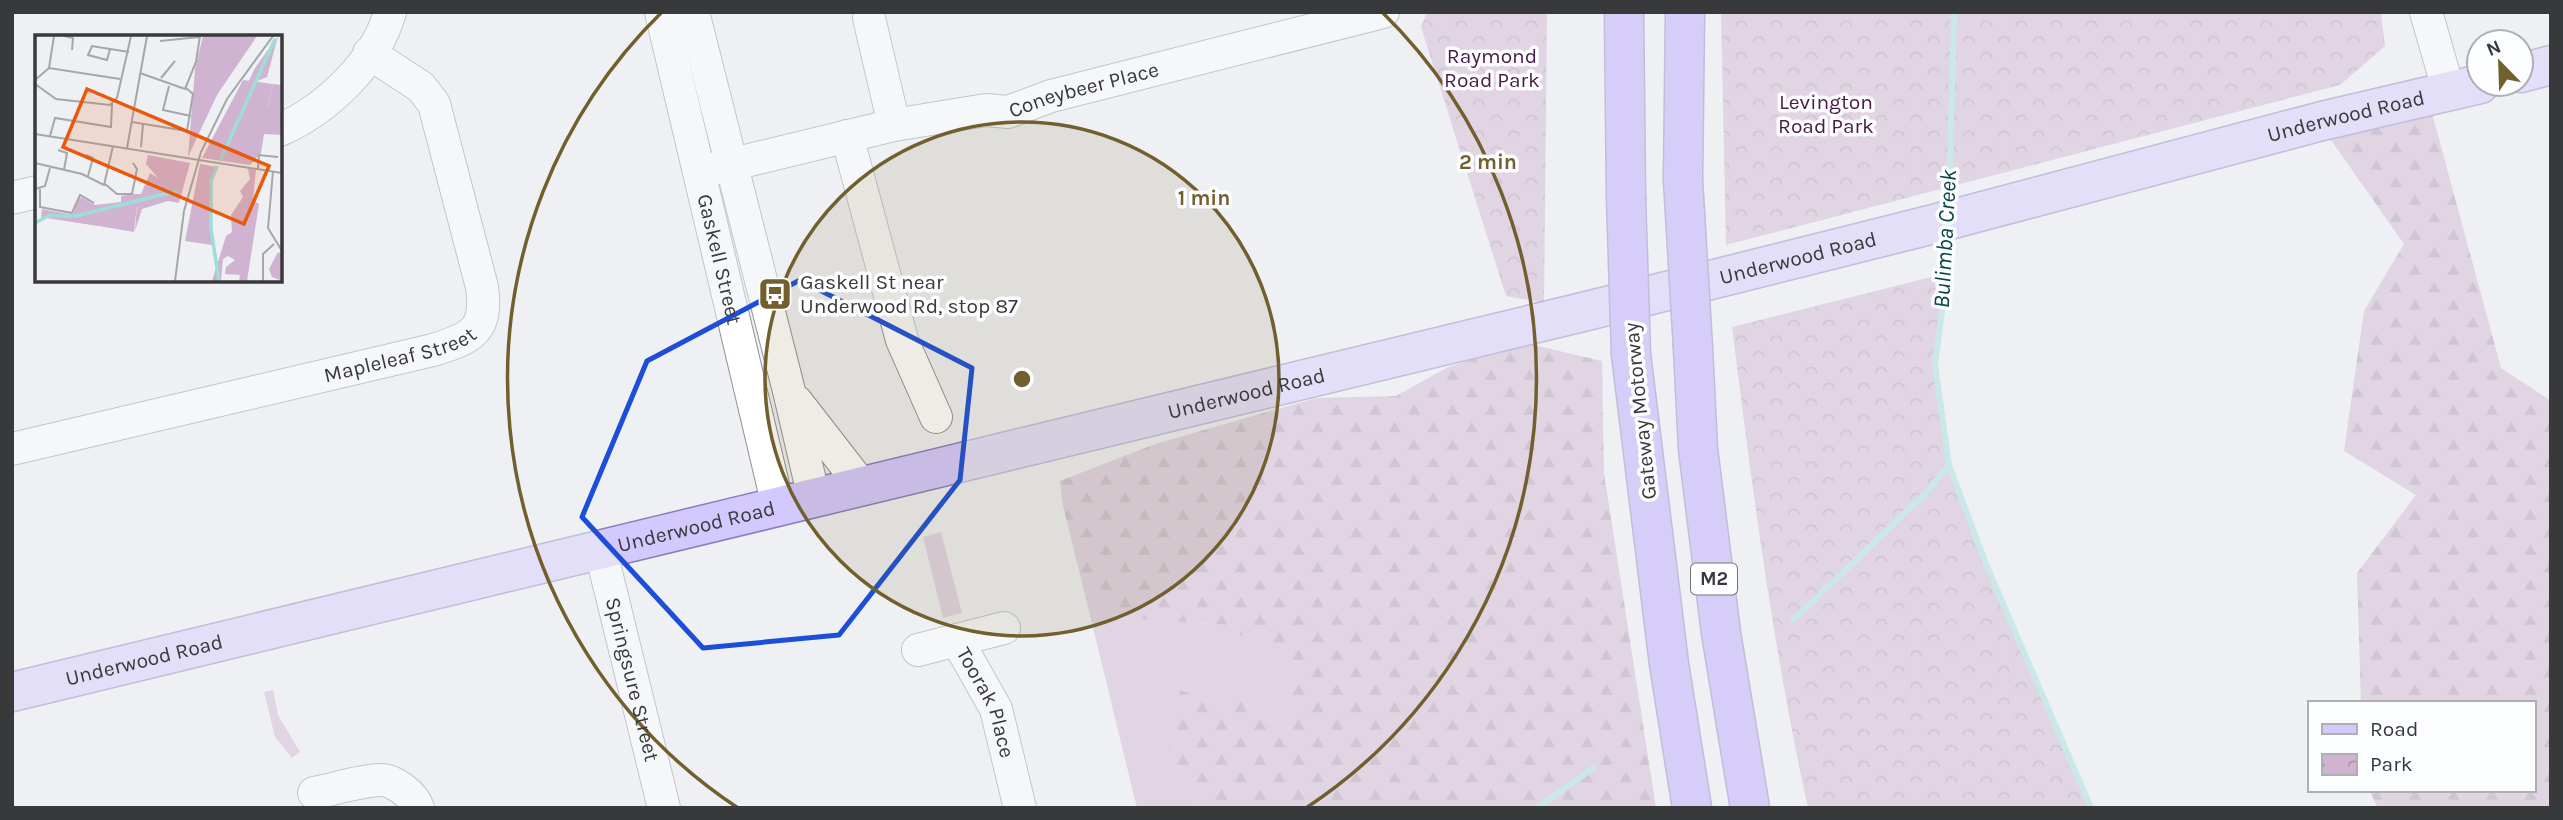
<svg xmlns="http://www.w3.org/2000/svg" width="2563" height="820" font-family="Karla,sans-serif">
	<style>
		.green { fill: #d0b3d0 }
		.forest { fill: url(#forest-firs) }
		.park { fill: url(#park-crowns) }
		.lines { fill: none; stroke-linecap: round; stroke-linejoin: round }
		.stream { stroke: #9ededa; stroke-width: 6 }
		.minor-casing { stroke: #8f9195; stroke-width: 34 }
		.major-casing { stroke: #8b7fba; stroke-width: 41 }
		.highway-casing { stroke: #8b7fba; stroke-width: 41 }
		.minor { stroke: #fff; stroke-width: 32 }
		.major { stroke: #d4c9ff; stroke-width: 38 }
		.highway { stroke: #b8a5ff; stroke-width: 38 }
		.highway-bridge-casing { stroke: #8b7fba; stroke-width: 41; stroke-linecap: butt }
		.highway-bridge { stroke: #b8a5ff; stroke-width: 38 }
		.marked { fill: none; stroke: #1d4ed8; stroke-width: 5; stroke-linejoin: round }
		.ring { fill: none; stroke: #715f2d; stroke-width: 3.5 }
		.labels { text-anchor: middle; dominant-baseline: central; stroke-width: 7; stroke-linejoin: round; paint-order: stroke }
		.shield { fill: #fcfdff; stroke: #737475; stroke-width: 2 }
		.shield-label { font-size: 19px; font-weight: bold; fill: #38393a }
		.park-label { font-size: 21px; fill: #481b48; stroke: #fcfdff }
		.street-label { font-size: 21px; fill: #38393a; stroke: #fcfdff }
		.poi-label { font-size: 21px; fill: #38393a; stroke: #fcfdff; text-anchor: start }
		.water-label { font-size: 23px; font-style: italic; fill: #0a4543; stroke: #fcfdff }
		.inset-river { fill: none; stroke: #9ededa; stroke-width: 3.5 }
		.inset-road { fill: none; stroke: #a5a7aa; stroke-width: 2 }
		.view { fill: #e8590c; fill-opacity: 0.15; stroke: #e8590c; stroke-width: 3.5 }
		.inset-edge { fill: none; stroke: #38393a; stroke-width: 3.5 }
		.centre { fill: #715f2d; stroke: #fcfdff; stroke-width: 3.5 }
		.ring-label { font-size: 21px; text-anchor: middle; font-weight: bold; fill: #715f2d; stroke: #fcfdff; stroke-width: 7; stroke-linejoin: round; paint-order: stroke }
	</style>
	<defs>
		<pattern id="forest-firs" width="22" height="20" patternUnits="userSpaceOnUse" patternTransform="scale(1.75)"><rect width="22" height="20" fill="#d0b3d0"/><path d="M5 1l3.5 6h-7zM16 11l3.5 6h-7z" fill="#aa93aa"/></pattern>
		<pattern id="park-crowns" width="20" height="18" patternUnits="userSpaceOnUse" patternTransform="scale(1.75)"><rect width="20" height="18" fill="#d0b3d0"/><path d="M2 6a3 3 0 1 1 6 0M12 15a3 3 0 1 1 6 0" fill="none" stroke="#aa93aa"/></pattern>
	</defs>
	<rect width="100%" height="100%" fill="#eef0f4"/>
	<g class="green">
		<polygon points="941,532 962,613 943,618 923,537"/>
		<polygon points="1086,599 1121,618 1228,625 1284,670 1295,706 1282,731 1239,698 1168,753 1198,808 1137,808"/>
		<polygon points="273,690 278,715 300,752 292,758 275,737 264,692"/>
	</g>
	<g class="forest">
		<polygon points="2432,113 2501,368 2551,401 2551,808 2378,808 2369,790 2533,790 2533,703 2361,703 2357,573 2416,495 2344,451 2364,311 2404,244 2331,140"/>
		<polygon points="1525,343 1602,361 1604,473 1656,808 1198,808 1167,753 1180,691 1239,698 1282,731 1295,706 1284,670 1228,625 1121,618 1086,599 1063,506 1060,481 1155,444 1316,398 1396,396 1448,367"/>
	</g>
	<g class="park">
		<polygon points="1427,12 1547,12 1544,303 1506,296 1421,27"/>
		<polygon points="1721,12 2381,12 2385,46 2340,85 1726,245"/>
		<path d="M1947 273 1935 365 1949 465 1986 564 2091 808H1808C1773 649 1752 487 1732 327Z"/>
	</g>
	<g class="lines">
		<g class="stream">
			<polyline points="1949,206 1954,12"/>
			<polyline points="1948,234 1947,273 1935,365 1949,465 1986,564 2091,808"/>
			<polyline points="1793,620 1925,494 1949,465"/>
			<polyline points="1537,808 1593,768"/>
		</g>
		<defs>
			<g id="minor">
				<path id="s1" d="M661 12 778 506"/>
				<polyline points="693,12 790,395 814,498"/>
				<polyline points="2426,12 2449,92"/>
				<polyline points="869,18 894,125"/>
				<path d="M280 130C327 109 376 63 390 12"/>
				<polyline points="847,136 902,340 936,417"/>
				<path id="s2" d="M700 172 894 125 986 110 1008 112 1051 96 1383 12"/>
				<polyline points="12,198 37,192"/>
				<polyline points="796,401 862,486"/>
				<path id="s3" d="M12 449 433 350C472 338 488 331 482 287L434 104 421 87 369 53"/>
				<path id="s4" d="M601 552 664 808"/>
				<polyline points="957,640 1004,628"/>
				<path id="s5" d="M918 650 957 640 996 709 1020 808"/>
				<path d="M314 793C335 789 358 781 380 780 393 779 414 795 418 808"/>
			</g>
			<g id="major">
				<polyline points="2521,73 2551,65"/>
				<path id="s6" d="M12 692 1591 310 1934 224 2322 121 2480 84"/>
			</g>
			<g id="highway">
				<polyline points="1624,12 1626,197"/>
				<polyline points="1683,180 1685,12"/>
				<polyline points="1693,348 1698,449 1721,633 1750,808"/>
				<polyline points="1631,354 1669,664 1692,808"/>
			</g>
		</defs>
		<use href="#minor" class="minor-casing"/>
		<use href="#major" class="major-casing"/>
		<use href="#highway" class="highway-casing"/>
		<use href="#minor" class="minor"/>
		<use href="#major" class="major"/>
		<use href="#highway" class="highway"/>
		<defs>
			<g id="highway-bridge">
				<polyline points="1683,180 1693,348"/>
				<polyline points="1626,197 1631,354"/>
			</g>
		</defs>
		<use href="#highway-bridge" class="highway-bridge-casing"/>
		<use href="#highway-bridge" class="highway-bridge"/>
	</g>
	<path d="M0 0H2563V820H0ZM800 280 972 368 960 480 839 635 703 648 582 517 647 361Z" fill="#eef0f4" fill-opacity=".55" fill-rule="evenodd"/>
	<path class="marked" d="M800 280 972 368 960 480 839 635 703 648 582 517 647 361Z"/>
	<circle cx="1022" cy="379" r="257" fill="#715f2d" fill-opacity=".12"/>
	<g class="ring">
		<circle cx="1022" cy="379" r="257"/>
		<path d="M738 808A514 514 0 0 1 662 12M1382 12A514 514 0 0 1 1306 808"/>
	</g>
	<defs>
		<symbol id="bus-square" viewBox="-11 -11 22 22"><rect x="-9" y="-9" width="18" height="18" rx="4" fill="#715f2d" stroke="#fcfdff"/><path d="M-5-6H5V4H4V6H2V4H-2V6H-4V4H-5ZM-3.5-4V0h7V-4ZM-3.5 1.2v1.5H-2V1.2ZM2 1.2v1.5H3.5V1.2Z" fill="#fff"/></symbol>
	</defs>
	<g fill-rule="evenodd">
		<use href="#bus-square" x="756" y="275" width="38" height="38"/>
	</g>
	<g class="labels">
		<rect class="shield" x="1691" y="563.5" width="46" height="31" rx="5"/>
		<g class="shield-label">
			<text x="1714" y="579">M2</text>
		</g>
		<g class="park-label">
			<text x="1492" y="56">Raymond<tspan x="1492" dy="24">Road Park</tspan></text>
			<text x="1826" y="102">Levington<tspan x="1826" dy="24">Road Park</tspan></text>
		</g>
		<g class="street-label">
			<text stroke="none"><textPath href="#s2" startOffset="394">Coneybeer Place</textPath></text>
			<text stroke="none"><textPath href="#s6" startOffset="2404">Underwood Road</textPath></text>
			<text stroke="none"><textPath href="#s6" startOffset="1838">Underwood Road</textPath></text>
			<text stroke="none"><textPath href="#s1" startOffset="254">Gaskell Street</textPath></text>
			<text stroke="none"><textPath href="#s3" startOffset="399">Mapleleaf Street</textPath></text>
			<text stroke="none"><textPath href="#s6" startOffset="1270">Underwood Road</textPath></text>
			<text transform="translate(1640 411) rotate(-96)">Gateway Motorway</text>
			<text stroke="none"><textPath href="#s6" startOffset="704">Underwood Road</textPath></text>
			<text stroke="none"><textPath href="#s6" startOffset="136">Underwood Road</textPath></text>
			<text stroke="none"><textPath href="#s4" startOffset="131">Springsure Street</textPath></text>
			<text stroke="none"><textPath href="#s5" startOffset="110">Toorak Place</textPath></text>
		</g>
		<g class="poi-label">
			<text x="800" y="282">Gaskell St near<tspan x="800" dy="24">Underwood Rd, stop 87</tspan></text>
		</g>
		<g class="water-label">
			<text transform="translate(1945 239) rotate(-87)">Bulimba Creek</text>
		</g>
	</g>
	<g transform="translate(35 35)">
		<rect width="247" height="247" fill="#eef0f4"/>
		<path d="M238 49 247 50V75L233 73ZM102 169 99 197 64 191 74 177Z" fill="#d0b3d0"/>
		<path d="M243 1 232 42 212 50 220 33ZM113 120 155 128 144 168 133 166 107 174 100 196 102 169 74 177 64 191 6 182 38 180 44 163 62 171 86 168V163L106 159 115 138 123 143 111 129ZM213 134 221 135 218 165 224 169 212 246H204L205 240 190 239 191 232 200 225 193 221 188 224 186 246H177L191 201 197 197 196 180 208 162 205 156 215 144Z" fill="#d0b3d0"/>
		<path d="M168 1H222L182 60 153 122 160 34ZM208 45 238 49 233 72 247 75V100L229 99 226 118 215 130 167 123ZM165 129 182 132 176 146 177 210 150 206ZM99 159H106L104 171 74 177 64 191 6 182 7 174 38 180 46 162 60 170 86 167V161ZM243 217 247 219V246L237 242 234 234Z" fill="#d0b3d0"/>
		<path class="inset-river" d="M185 126 240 4M182 131 176 146V194L184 246M0 188 13 181H41L142 156"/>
		<path class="inset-road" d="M29 1 38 3 37 15M125 6 164 2M75 14 72 25 53 20 57 11 94 17M14 33 19 1M105 38 150 54 161 27 165 1M126 43 140 26M0 45 14 33 85 44M0 49 21 64 75 70 82 63 96 1M134 51 128 75 156 81M97 87 152 96 158 59 151 53M0 99 247 138M15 101 20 83 76 92 77 69M106 112 108 89M92 113 112 1M23 115 32 118 29 135M51 120 58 123 53 141M0 128 47 139 69 150 78 111M223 134 224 120 243 122M238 136 233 193 247 216M70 149 82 159H97L102 134 98 128M0 154 10 151 15 133M5 154V172L37 178 45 160 59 168M140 246 149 176 166 117 192 64 238 1M228 246V219L239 209"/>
		<path class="view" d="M52 54 234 131 209 189 28 112Z"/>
		<rect width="247" height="247" class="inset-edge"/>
	</g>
	<circle cx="1022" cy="379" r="10" class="centre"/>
	<g class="ring-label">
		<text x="1488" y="169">2 min</text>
		<text x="1204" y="205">1 min</text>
	</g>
	<rect width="2563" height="820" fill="none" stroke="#38393a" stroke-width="28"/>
	<rect x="2308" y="701" width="228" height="91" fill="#fcfdff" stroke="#aeafb0" stroke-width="2"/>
	<rect x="2322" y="724" width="35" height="10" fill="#d4c9ff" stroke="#aeafb0" stroke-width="2"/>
	<text x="2370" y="736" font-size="21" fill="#38393a">Road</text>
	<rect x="2322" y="754" width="35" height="21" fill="url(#park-crowns)" stroke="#aeafb0" stroke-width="2"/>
	<text x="2370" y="771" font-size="21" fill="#38393a">Park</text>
	<g transform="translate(2500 63) rotate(337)"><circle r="33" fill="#fcfdff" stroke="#aeafb0" stroke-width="2"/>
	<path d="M0-5L12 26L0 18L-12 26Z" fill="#715f2d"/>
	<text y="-10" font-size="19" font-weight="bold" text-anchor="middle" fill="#38393a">N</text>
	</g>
</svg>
